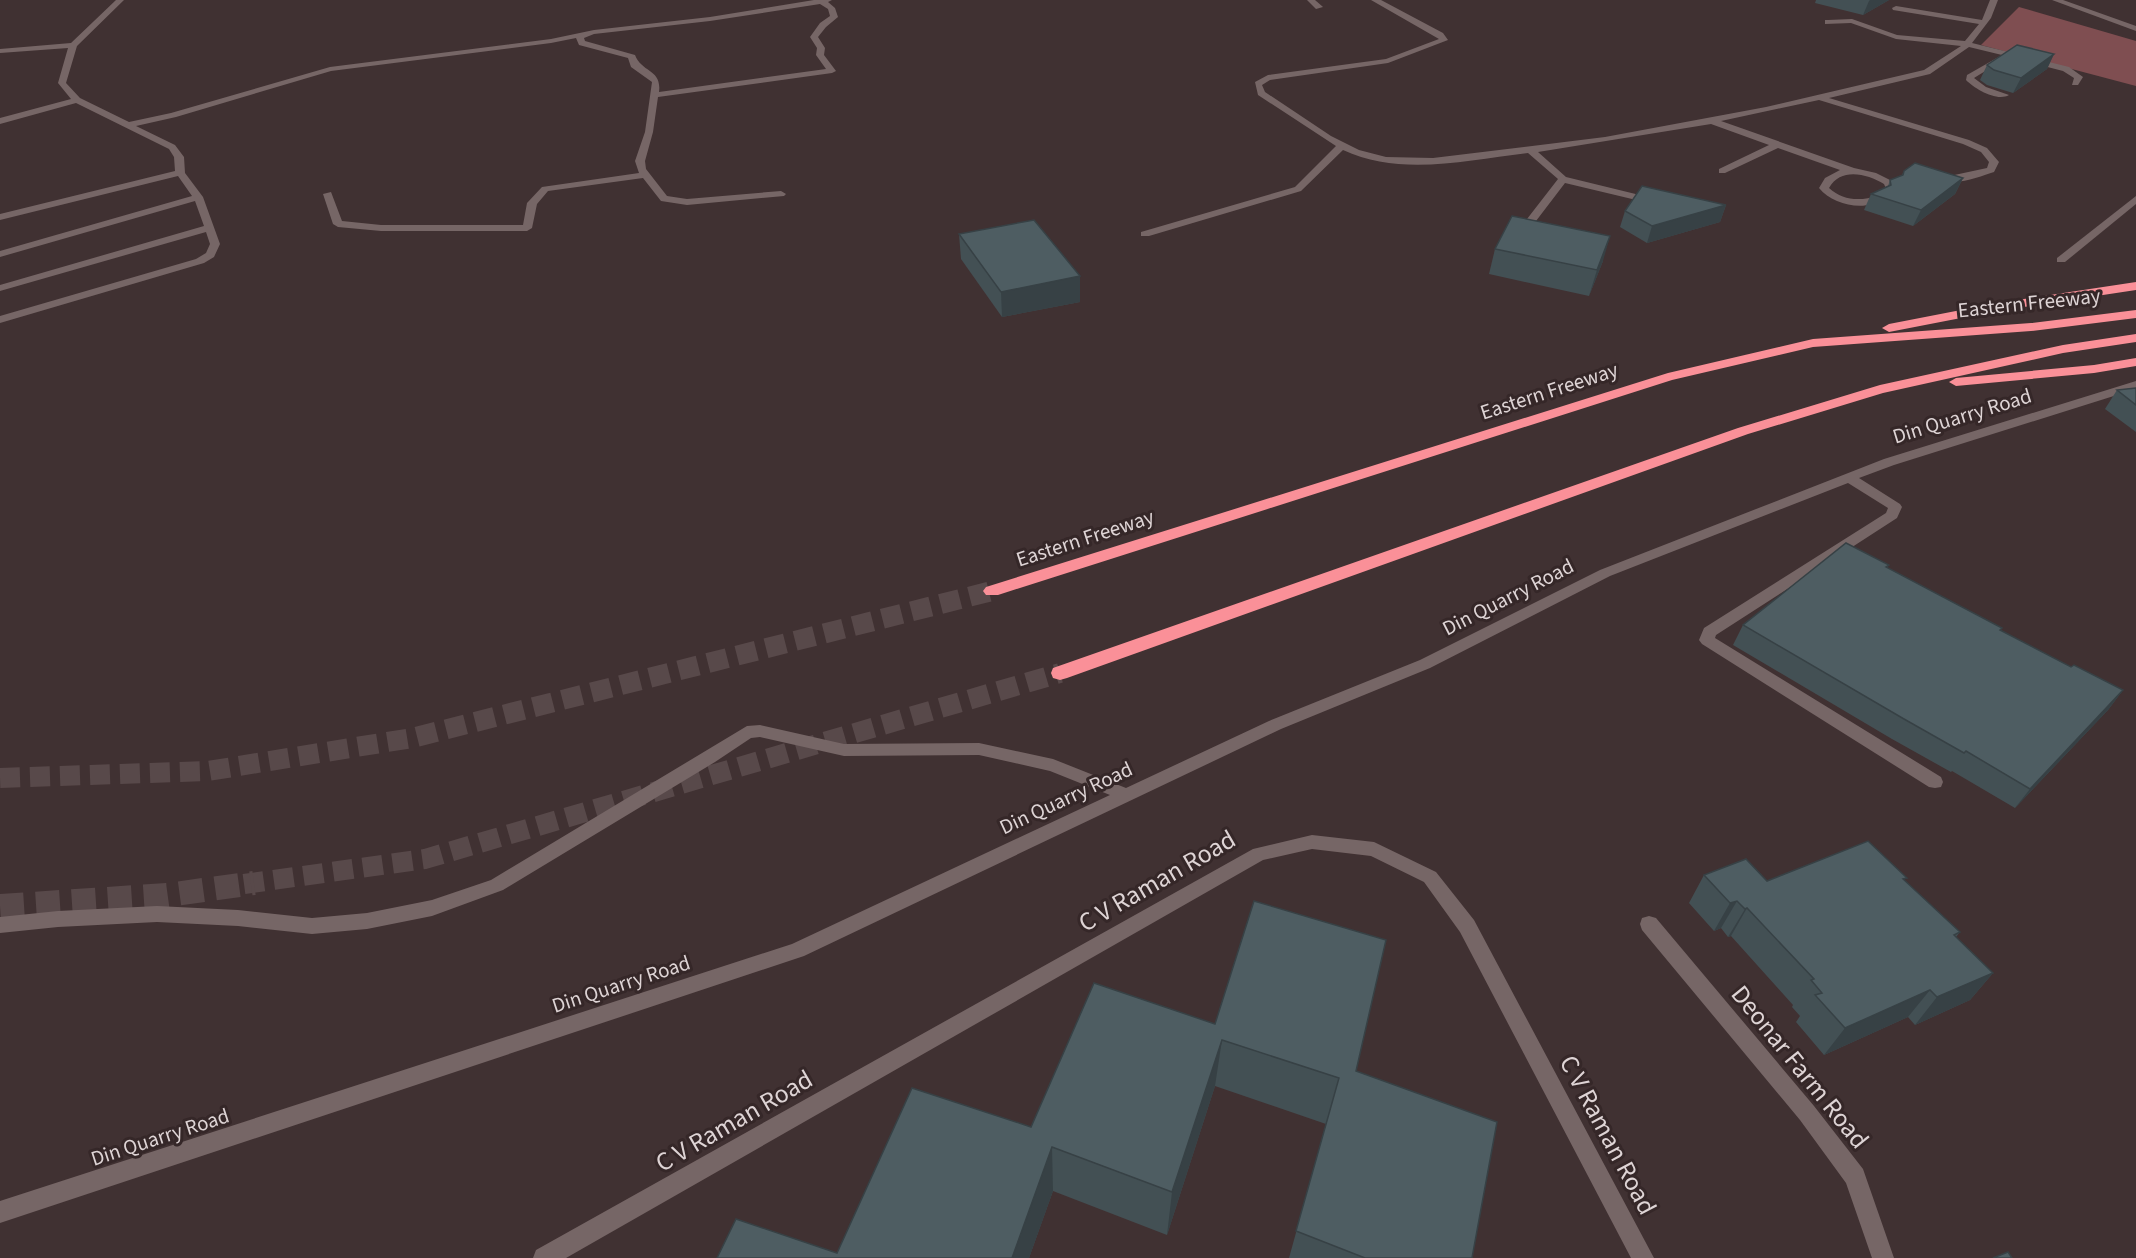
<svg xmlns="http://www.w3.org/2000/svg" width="2136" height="1258" font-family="'Source Sans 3',sans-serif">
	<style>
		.green { fill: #7f4e51 }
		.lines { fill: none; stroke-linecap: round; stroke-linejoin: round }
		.highway-tunnel-far1 { stroke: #58494a; stroke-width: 20; stroke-dasharray: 20 10; stroke-linecap: butt }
		.highway-tunnel { stroke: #58494a; stroke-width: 24; stroke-dasharray: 24 12; stroke-linecap: butt }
		.minor { fill: #766666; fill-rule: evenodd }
		.highway { fill: #fa9098; fill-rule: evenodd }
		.wall { fill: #435054 }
		.shaded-wall { fill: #374145 }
		.building { fill: #4e5d62; stroke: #374145; stroke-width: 1.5 }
		.labels { text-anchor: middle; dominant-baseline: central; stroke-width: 6; stroke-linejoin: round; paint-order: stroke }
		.street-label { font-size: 21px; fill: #ded4d5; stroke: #352728 }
		.near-street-label { font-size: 26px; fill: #ded4d5; stroke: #352728 }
	</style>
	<rect width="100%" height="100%" fill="#403132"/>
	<polygon class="green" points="2019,7 2136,41 2136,86 1981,45"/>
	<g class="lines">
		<g class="highway-tunnel-far1">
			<polyline points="0,778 208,771 412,738 992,591"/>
			<polyline points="244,884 425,859 1060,673"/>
		</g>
		<polyline class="highway-tunnel" points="0,906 167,895 254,883"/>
		<g class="minor">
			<path d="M116 0H124L77 46 66 83 80 98 129 122 171 113 330 67 551 39 594 30 710 17 814 0H832L828 2 835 8 838 17 826 27 818 37 825 48 824 55 836 71 832 73 658 97 653 132 645 161 646 169 667 196 687 199 781 191 786 194 784 196 687 205 661 201 643 178 548 191 537 204 532 228 527 231H381L338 227 333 224 323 194 331 192 342 221 381 225H523L527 203 542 187 639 173 635 161 645 132 652 82 631 67 628 58 579 45 576 38 551 43 331 71 176 117 136 126 175 145 184 157 185 173 203 197 220 244 214 257 204 263 0 323V316L196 259 206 253 210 244 206 232 0 291V285L204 226 195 201 0 257V251L192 196 178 176 0 220V214L175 171 174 157 169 149 76 103 0 124V118L71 99 58 83 68 48 0 53V49L71 43ZM820 4 828 9 830 16 820 23 810 37 817 48 816 55 826 69 659 92C662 69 642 73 635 55L585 41 584 38 594 34 710 21Z"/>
			<polygon points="1307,0 1315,0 1323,7 1316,9"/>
			<path d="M1371 0H1381L1443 33 1448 40 1388 63 1270 80 1262 85 1265 92 1331 136 1359 150 1386 157 1433 158 1605 137 1766 107 1924 70 1961 46 1896 39 1851 23 1825 24V20H1828L1852 19 1897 35 1965 41 1979 24 1893 10 1892 8 1896 6 1982 20 1990 0H1998L1991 18 1972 43 2069 67 2083 77 2078 85H2072L2074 78 2063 71 2008 57 1974 78 1986 87 2009 95C1997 102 1975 89 1966 80L1967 75 2002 55 1969 47 1930 74 1829 98 1969 140 1987 148 1999 162 1994 172C1981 176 1955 187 1943 179L1945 177 1987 168 1989 162 1981 152 1963 144 1819 100 1721 121 1854 168 1876 173 1892 181 1895 189 1890 192 1887 191 1884 184C1867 174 1841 167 1829 188 1843 201 1860 201 1878 196L1883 199C1865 212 1833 205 1819 188L1825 178 1840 170 1778 148 1725 173H1719V169L1769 145 1711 124 1538 152 1566 177 1656 199 1658 201 1653 204 1565 183 1536 221 1532 222 1527 219 1558 179 1528 153C1467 160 1401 177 1343 150L1301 191 1149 236H1141V232L1295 187 1336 146 1258 95 1255 82 1268 75 1386 59 1439 39Z"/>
			<polygon points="2052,0 2063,0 2136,26 2136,31"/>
			<polygon points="2136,196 2136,204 2065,262 2057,262 2057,258"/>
			<polygon points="2136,381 2136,389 1894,465 1859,478 1900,504 1902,507 1897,518 1716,635 1715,638 1941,777 1943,782 1941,787 1935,788 1929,787 1702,644 1699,640 1704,628 1886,513 1888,508 1848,483 1610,576 1430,668 1281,729 804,956 0,1223 0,1201 792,944 1110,795 1050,771 979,755 844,756 760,737 751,738 715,762 503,890 432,916 367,929 312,934 238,926 157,922 58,927 0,933 0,917 58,911 157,906 238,910 312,918 367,913 432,900 491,880 747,726 760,725 844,744 979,743 1053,759 1126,788 1269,721 1420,660 1600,570 1884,459"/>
			<polygon points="1312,835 1374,842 1436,872 1474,920 1654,1258 1631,1258 1460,932 1424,882 1371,856 1312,849 1263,860 566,1258 533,1258 536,1250 1253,849"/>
			<polygon points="1649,916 1656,918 1814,1106 1863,1169 1894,1258 1872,1258 1846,1183 1800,1120 1642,930 1640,924 1642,918"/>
		</g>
		<g class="highway">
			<polygon points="2136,282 2136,290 1997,311 1889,332 1882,328 1889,324 1997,303"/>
			<polygon points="2136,310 2136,318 2031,331 1813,347 1672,380 998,595 986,595 983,591 986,587 1668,373 1813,339 2031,323"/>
			<polygon points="2136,334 2136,342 2063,353 1883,393 1748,434 1067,678 1060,680 1053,678 1051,673 1053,668 1738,428 1880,385 2063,345"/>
			<polygon points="2136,358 2136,366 2094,373 1956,386 1949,382 1956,378 2094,365"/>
		</g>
	</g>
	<g class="wall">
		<polygon points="1816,0 1889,0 1863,15 1815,3"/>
		<polygon points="2054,54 2047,69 2013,93 1987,85 1980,80 1987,65"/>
		<polygon points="1904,171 1963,178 1955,194 1913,226 1864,210 1871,194 1888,186 1890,180 1902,175"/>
		<polygon points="1726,205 1720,222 1647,243 1620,227 1625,211"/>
		<polygon points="959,234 1080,276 1080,302 1002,317 961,259"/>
		<polygon points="1495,249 1603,261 1589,296 1489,274"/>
		<polygon points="2136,388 2136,432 2105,409 2117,390"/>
		<polygon points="1889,565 1887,568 2000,630 2071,667 2123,690 2108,710 2015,808 1952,771 1951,772 1892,739 1733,645 1743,625"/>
		<polygon points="1704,875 1767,881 1905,881 1960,932 1956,937 1993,973 1970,1000 1915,1025 1908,1017 1824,1055 1796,1022 1800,1016 1792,1007 1793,1005 1731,936 1728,937 1721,928 1714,931 1689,903"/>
		<polygon points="1215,1024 1356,1071 1472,1258 1289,1258 1326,1124 1215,1086 1167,1235 1053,1191 1029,1258 717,1258 837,1253 1031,1127"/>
	</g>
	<g class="shaded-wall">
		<polygon points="1870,0 1889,0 1863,15 1869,1"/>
		<polygon points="2054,54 2047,69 2013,93 2021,78"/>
		<polygon points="1963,178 1955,194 1913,226 1921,210"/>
		<polygon points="1726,205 1720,222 1647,243 1652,226"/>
		<polygon points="1610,236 1603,261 1589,296 1597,270"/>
		<polygon points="1080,276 1080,302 1002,317 1001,292"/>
		<polygon points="2123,690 2108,710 2015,808 2030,789"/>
		<polygon points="1737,901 1721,928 1714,931 1730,903"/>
		<polygon points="1747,908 1731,936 1728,937 1745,909"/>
		<polygon points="1993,973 1970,1000 1915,1025 1937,997"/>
		<polygon points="1930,990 1908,1017 1824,1055 1845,1028"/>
		<polygon points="1222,1040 1215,1086 1167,1235 1172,1192"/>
		<polygon points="1052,1147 1053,1191 1029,1258 1012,1258"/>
	</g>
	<g class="building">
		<polygon points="2017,45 2054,54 2021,78 1994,70 1987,65"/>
		<polygon points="1915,163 1963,178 1921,210 1871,194 1891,185 1890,180 1903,175 1904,171"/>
		<polygon points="1642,186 1726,205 1652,226 1625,211"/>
		<polygon points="1512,216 1610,236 1597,270 1495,249"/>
		<polygon points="1034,220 1080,276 1001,292 959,234"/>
		<polygon points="2136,388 2136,405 2117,390"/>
		<polygon points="1846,543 1889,565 1886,567 2002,628 2000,630 2071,667 2074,665 2123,690 2030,789 1966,751 1964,753 1904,719 1743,625"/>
		<polygon points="1868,841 1907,878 1903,879 1960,932 1954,935 1993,973 1937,997 1930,990 1845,1028 1815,995 1822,993 1811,980 1814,979 1747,908 1745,909 1737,901 1730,903 1704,875 1746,859 1767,881"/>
		<polygon points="1254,901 1386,940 1356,1071 1497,1122 1472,1258 1365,1258 1296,1231 1339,1078 1222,1040 1172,1192 1052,1147 1012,1258 717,1258 736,1219 837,1253 912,1088 1031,1127 1094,983 1215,1024"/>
		<polygon points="2008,1252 2012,1258 1993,1258"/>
	</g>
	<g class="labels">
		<g class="street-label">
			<text transform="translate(2029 303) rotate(-6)">Eastern Freeway</text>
			<text transform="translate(1549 391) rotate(-18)">Eastern Freeway</text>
			<text transform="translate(1962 416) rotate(-17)">Din Quarry Road</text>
			<text transform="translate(1085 538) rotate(-18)">Eastern Freeway</text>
			<text transform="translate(1508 597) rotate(-27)">Din Quarry Road</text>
			<text transform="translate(1066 798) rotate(-25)">Din Quarry Road</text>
			<text transform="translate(621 984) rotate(-18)">Din Quarry Road</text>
			<text transform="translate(160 1137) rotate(-18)">Din Quarry Road</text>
		</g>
		<g class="near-street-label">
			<text transform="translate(1157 881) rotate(-30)">C V Raman Road</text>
			<text transform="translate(1800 1067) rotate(51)">Deonar Farm Road</text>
			<text transform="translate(734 1121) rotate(-30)">C V Raman Road</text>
			<text transform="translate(1608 1135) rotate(62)">C V Raman Road</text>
		</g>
	</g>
</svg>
